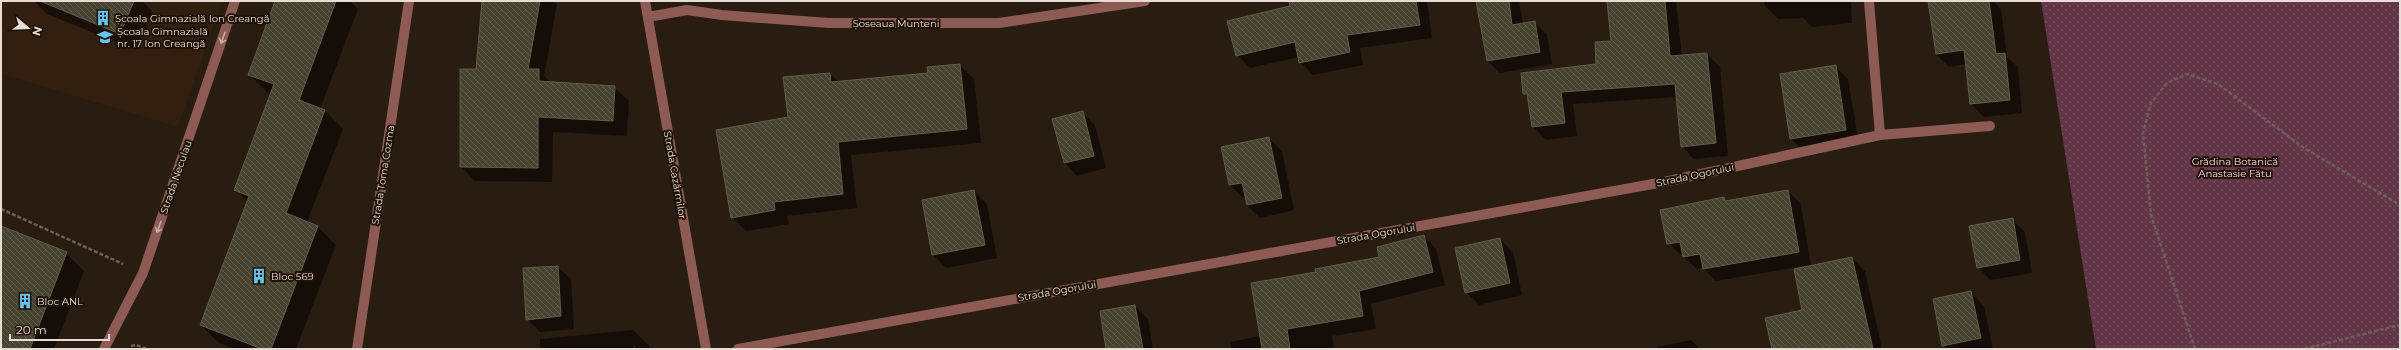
<svg xmlns="http://www.w3.org/2000/svg" width="2401" height="350" font-family="Montserrat,sans-serif">
	<style>
		.built { fill: #321f0f }
		.garden { fill: url(#garden-dots) }
		.shadow { fill: #0007 }
		.building { fill: url(#building-back-hatch); stroke: #615c49 }
		.lines { fill: none; stroke-linecap: round; stroke-linejoin: round }
		.path { stroke: #6d6156; stroke-width: 2.5; stroke-dasharray: 4 2; stroke-linecap: butt }
		.minor { stroke: #8d5a54; stroke-width: 10 }
		.oneway { stroke: #c8afa8 }
		.labels { text-anchor: middle; dominant-baseline: central; stroke-width: 4; stroke-linejoin: round; paint-order: stroke }
		.poi-label { font-size: 10px; fill: #e7ddd6; stroke: #1f1307; text-anchor: start }
		.street-label { font-size: 10px; fill: #e7ddd6; stroke: #1f1307 }
		.park-label { font-size: 10px; fill: #fdd5e4; stroke: #1f1307 }
	</style>
	<defs>
		<pattern id="garden-dots" width="8" height="8" patternUnits="userSpaceOnUse"><rect width="8" height="8" fill="#623548"/><path d="M2 2h.1M6 6h.1" fill="none" stroke="#785262" stroke-width="1.8" stroke-linecap="round"/></pattern>
		<pattern id="building-back-hatch" width="6" height="6" patternUnits="userSpaceOnUse"><rect width="6" height="6" fill="#474331"/><path d="M-1 5l2 2M0 0l6 6M5-1l2 2" fill="none" stroke="#625e4e"/></pattern>
	</defs>
	<rect width="100%" height="100%" fill="#291c10"/>
	<polygon class="built" points="1,1 222,1 178,127 1,74"/>
	<polygon class="garden" points="2041,1 2400,1 2400,349 2096,349"/>
	<g class="shadow">
		<polygon points="34,1 142,1 152,11 136,50 47,14"/>
		<polygon points="276,1 350,1 358,9 320,109 325,111 343,129 307,222 318,227 336,245 296,349 234,349 219,343 201,325 248,202 235,189 271,94 267,92 249,74"/>
		<polygon points="483,1 554,1 557,4 544,76 551,83 614,87 629,101 627,136 553,132 552,182 475,181 461,167 477,70"/>
		<polygon points="1290,1 1427,1 1432,38 1360,48 1363,65 1313,75 1300,62 1299,57 1250,68 1237,55 1292,7"/>
		<polygon points="1477,1 1519,1 1523,24 1534,22 1547,35 1552,64 1500,73 1487,61"/>
		<polygon points="1608,1 1676,1 1682,56 1707,54 1720,67 1728,156 1694,159 1682,146 1677,97 1573,104 1577,136 1546,140 1533,127 1529,98 1524,94 1597,64 1612,42"/>
		<polygon points="1764,1 1851,1 1852,23 1812,27 1803,18 1778,19 1765,6"/>
		<polygon points="1929,1 1993,1 2001,9 2007,57 2018,67 2022,113 1984,117 1971,104 1966,64 1949,67 1936,54"/>
		<polygon points="960,65 974,79 981,143 851,155 857,208 787,216 789,224 746,231 732,217 789,118 784,78 830,74 839,82 929,74 928,68"/>
		<polygon points="1835,66 1848,79 1859,143 1804,152 1791,139"/>
		<polygon points="1082,112 1095,125 1106,168 1077,176 1065,163"/>
		<polygon points="1269,138 1282,151 1294,210 1260,218 1247,205 1246,197 1243,198 1230,185 1222,147"/>
		<polygon points="974,191 987,204 997,258 946,268 933,255 923,201"/>
		<polygon points="1788,191 1801,204 1811,267 1852,258 1865,271 1882,349 1773,349 1803,311 1811,265 1716,281 1703,268 1697,269 1668,243 1723,198 1727,202"/>
		<polygon points="2012,220 2025,232 2032,273 1990,280 1978,267"/>
		<polygon points="1,227 66,253 84,271 54,349 1,349"/>
		<polygon points="1424,236 1436,249 1445,285 1371,304 1376,329 1332,336 1334,349 1231,349 1230,342 1260,336 1317,272 1380,258"/>
		<polygon points="1500,239 1513,252 1522,295 1479,305 1466,292"/>
		<polygon points="558,267 571,279 574,329 540,332 527,319 524,269"/>
		<polygon points="1971,293 1984,306 1993,349 1947,349 1943,345"/>
		<polygon points="1135,306 1148,319 1153,349 1107,349"/>
		<polygon points="633,330 649,346 649,349 635,349 635,346 633,346 633,349 540,349 540,339"/>
		<polygon points="1691,340 1700,349 1658,349 1657,347"/>
	</g>
	<g class="building">
		<polygon points="40,1 134,1 120,34"/>
		<polygon points="275,1 336,1 299,100 325,110 286,213 318,226 271,349 262,349 200,325 249,196 234,190 274,84 248,75"/>
		<polygon points="482,1 540,1 528,69 539,69 539,81 615,86 613,121 538,117 538,168 460,167 460,69 476,69"/>
		<polygon points="1289,1 1416,1 1420,25 1347,35 1350,52 1299,63 1295,42 1236,56 1227,21 1290,6"/>
		<polygon points="1476,1 1509,1 1512,25 1535,21 1540,52 1487,61"/>
		<polygon points="1607,1 1665,1 1670,56 1707,53 1716,143 1681,147 1675,84 1561,92 1565,123 1532,127 1527,94 1523,94 1521,73 1596,64 1595,42 1611,41"/>
		<polygon points="1928,1 1989,1 1996,54 2005,53 2010,100 1970,104 1964,50 1936,54"/>
		<polygon points="960,64 967,129 838,142 843,194 774,202 775,210 731,218 716,130 788,117 783,77 830,73 831,82 928,73 927,67"/>
		<polygon points="1836,65 1846,130 1790,139 1780,74"/>
		<polygon points="1083,111 1094,156 1064,163 1052,119"/>
		<polygon points="1269,137 1282,198 1247,205 1242,183 1229,185 1221,147"/>
		<polygon points="974,190 985,245 932,255 922,200"/>
		<polygon points="1788,190 1799,252 1703,269 1700,254 1683,257 1680,242 1667,244 1660,210 1724,197 1725,201"/>
		<polygon points="2013,218 2020,260 1977,268 1969,226"/>
		<polygon points="1,226 67,252 30,349 1,349"/>
		<polygon points="1424,235 1433,272 1359,291 1363,316 1287,329 1290,349 1262,349 1251,283 1316,272 1315,269 1379,257 1377,247"/>
		<polygon points="1500,238 1510,283 1465,293 1455,248"/>
		<polygon points="1852,257 1873,349 1772,349 1765,318 1802,310 1794,269"/>
		<polygon points="558,266 561,316 526,320 523,268"/>
		<polygon points="1971,291 1981,338 1942,346 1933,299"/>
		<polygon points="1135,305 1143,349 1106,349 1100,311"/>
	</g>
	<g class="lines">
		<g class="path">
			<polyline points="1,209 123,264"/>
			<polyline points="131,346 136,345 147,349"/>
			<polyline points="2195,349 2151,215 2143,133 2151,103 2167,83 2187,74 2218,84 2304,148 2400,205"/>
			<polyline points="2304,349 2400,325"/>
		</g>
		<g class="minor">
			<polyline points="645,1 706,349"/>
			<polyline points="648,17 687,10 722,15 829,23 999,23 1145,1"/>
			<polyline points="1880,135 1990,126"/>
			<polyline points="104,349 143,273 235,1"/>
			<polyline points="357,349 409,1"/>
			<polyline points="738,349 1664,182 1880,135 1869,1"/>
		</g>
	</g>
	<defs><path id="oneway-shaft" d="M-6 0H5M1.5-3L5.5 0L1.5 3" fill="none" stroke-width="1.6" stroke-linecap="round" stroke-linejoin="round"/></defs>
	<g class="oneway">
		<use href="#oneway-shaft" transform="translate(223 38) rotate(109)"/>
		<use href="#oneway-shaft" transform="translate(159 227) rotate(109)"/>
	</g>
	<defs>
		<symbol id="building-bare" viewBox="-9 -9 18 18"><path d="M-4-6H4V6H1V3H-1V6H-4ZM-2.5-4.3h1.7v1.8h-1.7ZM.8-4.3h1.7v1.8H.8ZM-2.5-1h1.7V.8h-1.7ZM.8-1h1.7V.8H.8Z" fill="#67c4ef" stroke="#1f1307" stroke-width="2.5" paint-order="stroke"/></symbol>
		<symbol id="school-bare" viewBox="-9 -9 18 18"><path d="M0-5L7-2L0 1L-7-2ZM-4 1L0 2.5L4 1V4Q0 6-4 4Z" fill="#67c4ef" stroke="#1f1307" stroke-width="2.5" paint-order="stroke"/></symbol>
	</defs>
	<g fill-rule="evenodd">
		<use href="#building-bare" x="92" y="7" width="22" height="22"/>
		<use href="#school-bare" x="94" y="26" width="22" height="22"/>
		<use href="#building-bare" x="248" y="265" width="22" height="22"/>
		<use href="#building-bare" x="14" y="290" width="22" height="22"/>
	</g>
	<g class="labels">
		<g class="poi-label">
			<text x="115" y="18">Școala Gimnazială Ion Creangă</text>
			<text x="117" y="31">Școala Gimnazială<tspan x="117" dy="12">nr. 17 Ion Creangă</tspan></text>
			<text x="271" y="276">Bloc 569</text>
			<text x="37" y="301">Bloc ANL</text>
		</g>
		<g class="street-label">
			<text x="896" y="23">Șoseaua Munteni</text>
			<text transform="translate(383 175) rotate(-81)">Strada Toma Cozma</text>
			<text transform="translate(675 175) rotate(80)">Strada Cazărmilor</text>
			<text transform="translate(1695 175) rotate(-12)">Strada Ogorului</text>
			<text transform="translate(176 177) rotate(-71)">Strada Neculau</text>
			<text transform="translate(1376 234) rotate(-10)">Strada Ogorului</text>
			<text transform="translate(1057 291) rotate(-10)">Strada Ogorului</text>
		</g>
		<g class="park-label">
			<text x="2235" y="161">Grădina Botanică<tspan x="2235" dy="12">Anastasie Fătu</tspan></text>
		</g>
	</g>
	<rect width="2401" height="350" fill="none" stroke="#e7ddd6" stroke-width="4"/>
	<g transform="translate(28 28) rotate(109)" stroke="#1f1307" stroke-width="3" paint-order="stroke">
	<path d="M0-3L7 15L0 10L-7 15Z" fill="#e7ddd6"/>
	<text y="-6" font-size="11" font-weight="bold" text-anchor="middle" fill="#e7ddd6">N</text>
	</g>
	<path d="M10 334v6h99v-6" fill="none" stroke="#e7ddd6" stroke-width="2"/>
	<text x="16" y="334" font-size="12" fill="#e7ddd6" stroke="#1f1307" stroke-width="3" paint-order="stroke">20 m</text>
</svg>
